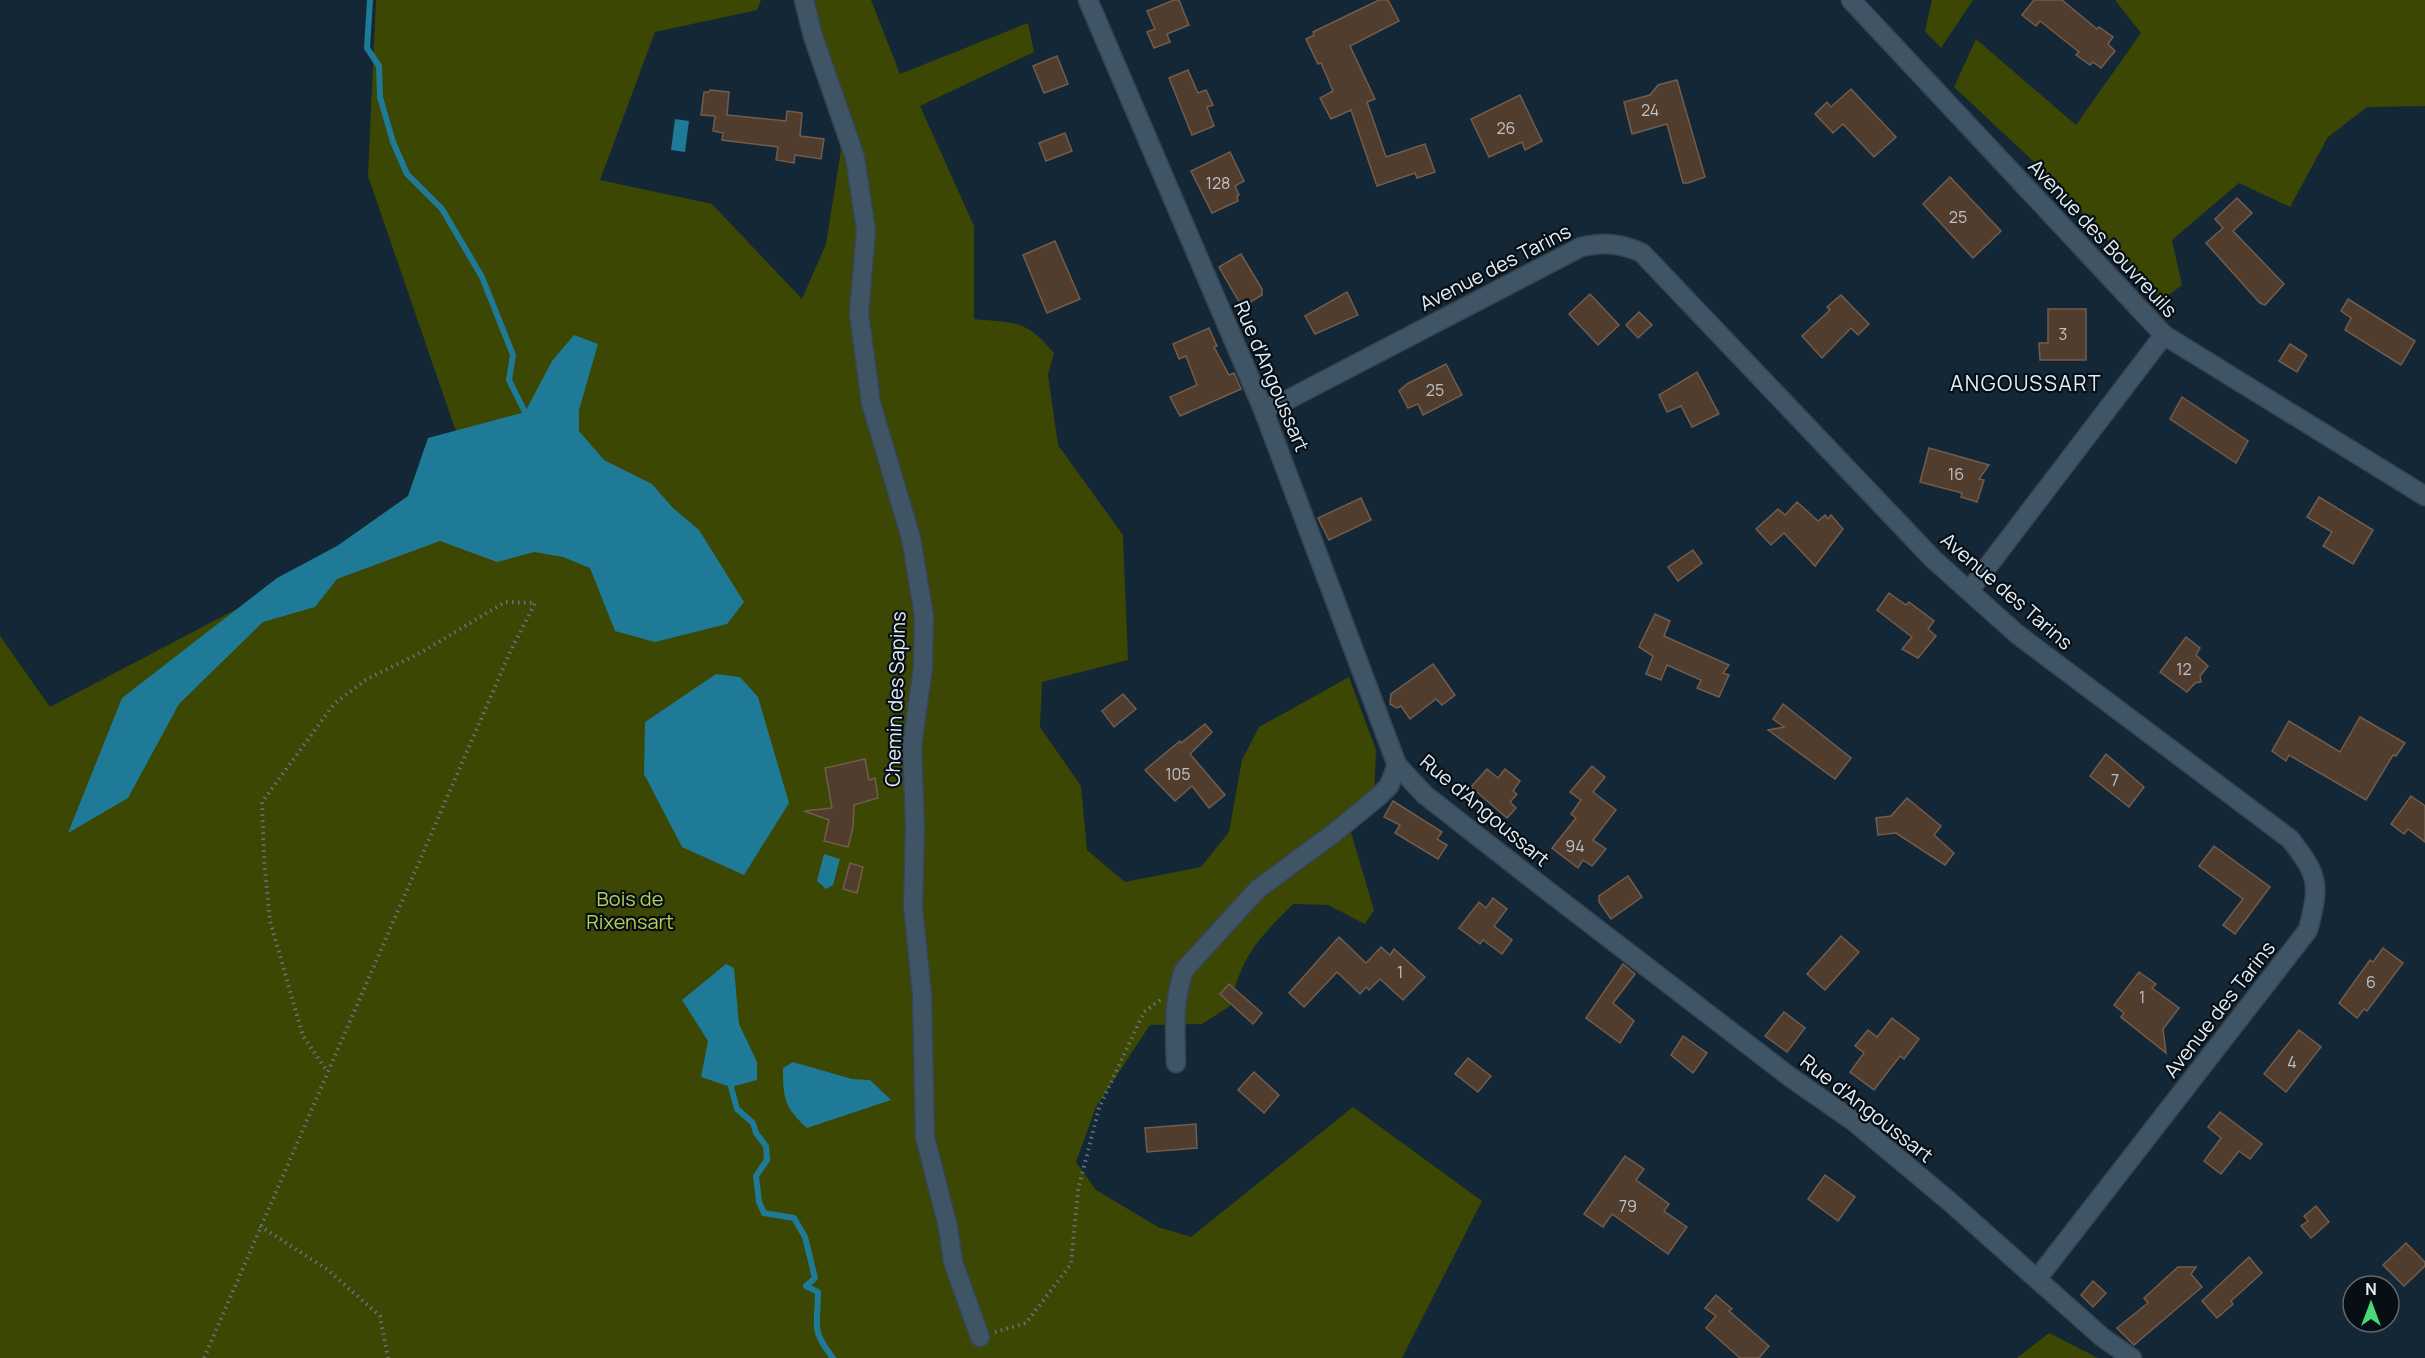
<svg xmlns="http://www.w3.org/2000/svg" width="2425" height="1358" font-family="Manrope,sans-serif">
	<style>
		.green { fill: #3b4702 }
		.water { fill: #1e7a96 }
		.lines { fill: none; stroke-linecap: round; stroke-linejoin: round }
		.stream { stroke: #1e7a96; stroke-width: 6 }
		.building { fill: #513d2e; stroke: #725c4c; stroke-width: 1.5 }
		.minor-casing { stroke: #374552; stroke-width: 21 }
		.path { stroke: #637380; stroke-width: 4; stroke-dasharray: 1.5 4.5; stroke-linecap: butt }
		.minor { stroke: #3f5464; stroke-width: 18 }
		.labels { text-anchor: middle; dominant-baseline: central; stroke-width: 4.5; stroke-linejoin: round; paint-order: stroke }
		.number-label { font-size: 16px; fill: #bec2c6 }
		.street-label { font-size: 20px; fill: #e2eef8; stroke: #070f15 }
		.park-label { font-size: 20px; fill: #b4ce5a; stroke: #070f15 }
		.neighbourhood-label { font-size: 21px; letter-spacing: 1.5px; fill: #e2eef8; stroke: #070f15 }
	</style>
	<rect width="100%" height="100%" fill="#142736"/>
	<g class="green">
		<path d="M376 0H761L757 10 655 32 600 180 712 204 802 299 826 244 841 150 803 0H871L900 74 1028 23 1034 52 920 106 974 226V319C1015 323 1026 319 1054 353L1048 375 1058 445 1123 535 1128 660 1042 682 1040 727 1081 786 1087 850 1125 882 1201 867 1229 832 1242 760 1259 727 1349 677 1376 750 1374 796 1350 829 1374 910 1365 924 1328 905 1293 904C1258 939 1242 955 1230 1006L1202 1024 1150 1025 1096 1107 1076 1162 1096 1190 1158 1227 1191 1237 1353 1107 1482 1201 1402 1358H0V636L50 707 474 484 368 176Z"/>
		<polygon points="1932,0 1973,0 1941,48 1925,31"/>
		<polygon points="2115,0 2425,0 2425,106 2367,107 2328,137 2290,207 2239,183 2172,240 2182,285 2162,300 2048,175 1954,87 1976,39 2076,125 2141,33"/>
		<polygon points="2049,1333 2098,1358 2017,1358"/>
	</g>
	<g class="water">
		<polygon points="675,119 689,121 685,152 671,150"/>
		<polygon points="574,335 598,344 579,410 579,431 604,460 652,484 673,508 699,530 744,602 727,624 655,642 615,631 590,568 563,557 534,552 497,562 440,541 337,579 315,607 263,622 179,704 128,798 68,833 122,698 277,578 337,546 408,496 428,438 525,412 552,361"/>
		<polygon points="716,674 740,677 758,697 789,803 744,875 682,847 644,774 645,722"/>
		<polygon points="824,854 840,859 833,885 826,889 817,881"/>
		<polygon points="726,964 734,968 739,1024 757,1062 757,1080 731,1087 701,1077 708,1041 682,1000"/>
		<path d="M793 1062 852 1079 870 1080 891 1100 807 1128C784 1107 783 1098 783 1068Z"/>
	</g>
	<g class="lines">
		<g class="stream">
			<polyline points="370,0 367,48 379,66 380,97 393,142 407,174 442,209 482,277 513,355 509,380 525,412"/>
			<path d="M731 1087 737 1109 753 1123 756 1133 766 1146 767 1160 756 1176 759 1202 764 1213 794 1218 805 1237 815 1278 806 1286 818 1292C818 1325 810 1329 833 1358"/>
		</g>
	</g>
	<g class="building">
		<polygon points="1174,0 1179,0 1189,25 1167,34 1170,42 1154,48 1147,32 1155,29 1147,11"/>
		<polygon points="1379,0 1388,0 1399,21 1350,46 1375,99 1367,102 1386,157 1425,144 1435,172 1417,178 1415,173 1377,186 1351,110 1331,119 1320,98 1333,91 1321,63 1318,64 1306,39 1314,35 1313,32"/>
		<polygon points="2034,0 2062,0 2097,29 2099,27 2113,37 2108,44 2115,51 2101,68 2093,62 2090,65 2076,55 2079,52 2040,21 2036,26 2022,15"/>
		<polygon points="1057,56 1068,84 1044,93 1033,66"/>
		<polygon points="1188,70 1198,93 1206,90 1213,105 1207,107 1214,126 1192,135 1169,78"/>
		<polygon points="1677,80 1705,177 1688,183 1683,183 1667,124 1632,134 1624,102 1650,95 1658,85"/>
		<polygon points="1851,89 1896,137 1874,157 1843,124 1833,133 1815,114 1827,102 1831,107"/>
		<polygon points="710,90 729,92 727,115 786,121 787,111 802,113 800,136 824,139 821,159 795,155 794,163 776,160 778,147 722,140 723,133 713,131 715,116 701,115 704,92 709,92"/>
		<polygon points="1520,95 1542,141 1525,150 1522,142 1489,157 1471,119"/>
		<polygon points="1065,133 1072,151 1046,161 1039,143"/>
		<polygon points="1230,152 1244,181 1235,186 1239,195 1237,196 1238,201 1212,213 1191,171"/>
		<polygon points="1950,177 2001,231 1973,258 1923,204"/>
		<polygon points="2237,198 2252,213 2233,231 2284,284 2265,305 2260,303 2206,243 2223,228 2215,219"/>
		<polygon points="1055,241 1080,299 1047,313 1023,255"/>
		<polygon points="1241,254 1262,289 1262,295 1242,307 1219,267"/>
		<polygon points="1347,292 1358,315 1315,334 1305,316"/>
		<polygon points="1590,294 1619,325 1598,345 1569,314"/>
		<polygon points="1841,295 1869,324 1858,335 1851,328 1822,358 1802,336 1830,310 1827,307"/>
		<polygon points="2348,299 2415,341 2401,365 2345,330 2351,318 2341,311"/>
		<polygon points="2048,309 2086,309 2086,360 2040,360 2039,343 2048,343"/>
		<polygon points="1639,312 1652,325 1638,338 1626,325"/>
		<polygon points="1209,328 1217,346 1214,347 1229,375 1234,373 1241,389 1180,416 1170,397 1197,385 1186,356 1179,359 1173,344"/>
		<polygon points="2290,344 2307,355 2297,372 2279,361"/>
		<polygon points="1446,364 1462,395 1423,415 1418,404 1408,408 1399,391 1407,384"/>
		<polygon points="1697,372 1719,414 1692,427 1681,406 1667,412 1659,395"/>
		<polygon points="2182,397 2248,441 2236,463 2170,419"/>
		<polygon points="1929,448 1989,465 1979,479 1984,480 1977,502 1961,497 1962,493 1920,482"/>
		<polygon points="2319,497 2373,530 2353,564 2323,546 2332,532 2307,517"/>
		<polygon points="1361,498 1371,520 1329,540 1318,518"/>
		<polygon points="1797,502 1818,521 1825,515 1828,519 1831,515 1843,529 1815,566 1784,533 1771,545 1756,529 1778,509 1785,515"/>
		<polygon points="1693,550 1702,563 1678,581 1668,567"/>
		<polygon points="1889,593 1906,605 1909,602 1934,621 1928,629 1936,636 1918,658 1902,649 1912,637 1877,610"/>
		<polygon points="1655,614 1670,621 1664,636 1729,665 1723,673 1729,675 1719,697 1697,688 1701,680 1667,665 1661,680 1646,674 1653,656 1639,647"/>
		<polygon points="2186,637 2200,648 2196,655 2208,666 2200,676 2201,682 2195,683 2187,692 2160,672"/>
		<polygon points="1433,664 1455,695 1442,705 1436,699 1410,719 1401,706 1397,708 1390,704 1391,694"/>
		<polygon points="1123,694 1136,709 1114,727 1102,711"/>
		<polygon points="1783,704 1851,758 1835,779 1768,730 1784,727 1773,719"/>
		<polygon points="2360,717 2405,743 2396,756 2393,755 2366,800 2289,755 2286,761 2272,751 2289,721 2340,752"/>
		<polygon points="1205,724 1212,732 1190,754 1225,795 1209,808 1192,786 1175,801 1145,770 1180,741 1181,743"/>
		<polygon points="2106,754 2144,787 2129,807 2090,776"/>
		<polygon points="865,759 869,780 875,778 878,798 854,805 853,828 848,847 824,841 829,820 804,811 832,808 825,768"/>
		<polygon points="1592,766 1605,777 1593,792 1616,810 1593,840 1606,849 1592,866 1583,860 1578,868 1552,848 1576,818 1571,814 1581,800 1570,792"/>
		<polygon points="1487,769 1498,778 1505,769 1520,781 1513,791 1517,794 1510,802 1516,808 1507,818 1471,787"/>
		<polygon points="2411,796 2425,806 2425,842 2408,829 2404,834 2391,824"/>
		<polygon points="1907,798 1941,826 1934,835 1954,853 1945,865 1896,833 1878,835 1876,818 1891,816"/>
		<polygon points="1393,801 1442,832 1437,839 1447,845 1438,859 1395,833 1400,825 1384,817"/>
		<polygon points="2214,846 2270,887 2235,934 2223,925 2243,899 2199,866"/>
		<polygon points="850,863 863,867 857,893 843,889"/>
		<polygon points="1628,876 1642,897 1611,919 1599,902 1599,896"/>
		<polygon points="1493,898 1507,909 1494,926 1512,940 1502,954 1483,940 1480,944 1459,928 1479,902 1486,908"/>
		<polygon points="1841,936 1859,952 1825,990 1807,974"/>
		<polygon points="1339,937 1366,963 1381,947 1390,955 1394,949 1425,977 1403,1000 1380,979 1369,990 1366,987 1360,994 1337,972 1304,1007 1289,993"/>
		<polygon points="2383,948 2403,963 2367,1011 2364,1009 2357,1018 2339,1003 2370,960 2373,962"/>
		<polygon points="1623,964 1635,974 1613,1003 1634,1021 1620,1043 1586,1018"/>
		<polygon points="2139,972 2156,984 2152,988 2179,1008 2163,1029 2166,1053 2121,1017 2124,1013 2114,1005"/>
		<polygon points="1229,984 1262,1013 1253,1024 1220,994"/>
		<polygon points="1784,1012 1805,1028 1787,1052 1765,1036"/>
		<polygon points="1892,1018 1919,1039 1904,1059 1900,1056 1874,1090 1850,1072 1864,1053 1855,1046 1868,1030 1877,1037"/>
		<polygon points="2299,1030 2321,1047 2286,1092 2264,1074"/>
		<polygon points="1683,1036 1707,1053 1693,1073 1671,1055"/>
		<polygon points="1468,1058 1491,1076 1478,1092 1455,1074"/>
		<polygon points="1254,1072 1279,1095 1264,1113 1238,1090"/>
		<polygon points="2220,1112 2262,1144 2250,1159 2239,1151 2221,1174 2204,1161 2221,1138 2208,1127"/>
		<polygon points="1196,1124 1197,1148 1147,1152 1145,1128"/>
		<polygon points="1625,1156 1644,1169 1636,1180 1669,1204 1664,1211 1687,1227 1668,1254 1612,1214 1603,1227 1584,1214"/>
		<polygon points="1825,1175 1855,1197 1838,1221 1808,1199"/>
		<polygon points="2316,1206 2329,1222 2311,1238 2301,1226 2308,1221 2304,1216"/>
		<polygon points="2406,1243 2425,1262 2425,1266 2404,1286 2383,1265"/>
		<polygon points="2249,1257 2262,1273 2231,1301 2233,1304 2217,1318 2202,1301"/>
		<polygon points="2178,1267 2196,1267 2191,1274 2202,1287 2134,1345 2117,1328 2148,1303 2144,1298"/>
		<polygon points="2093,1281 2106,1293 2093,1307 2081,1295"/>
		<polygon points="1716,1295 1732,1309 1729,1311 1769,1346 1759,1358 1740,1358 1706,1328 1716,1316 1705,1308"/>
	</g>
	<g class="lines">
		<defs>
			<g id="minor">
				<polyline points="804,0 813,36 855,157 866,230 859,313 871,403 911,538 924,616 923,667 912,746 915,828 913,907 922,994 925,1137 948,1227 953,1262 980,1337"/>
				<polyline points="1088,0 1263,409 1397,765 1425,795 1544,888 1790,1077 1852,1120 1949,1201 2102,1337 2132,1358"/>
				<polyline points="1851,0 2164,335 2425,496"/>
				<path d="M1263 409 1291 398 1581 247C1605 242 1620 243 1642 253L1933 559 2017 634 2290 839C2319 876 2320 884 2308 930L2037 1279"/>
				<polyline points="1969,591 2164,335"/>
				<path d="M1176 1063C1175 1031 1173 1001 1184 970L1258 889 1334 833 1379 796 1389 786 1397 765"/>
			</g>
		</defs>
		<use href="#minor" class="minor-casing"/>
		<g class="path">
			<polyline points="260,1226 328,1270 380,1316 388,1358"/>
			<polyline points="995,1332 1026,1323 1071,1264 1078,1190 1099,1108 1144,1012 1160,1000"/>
			<polyline points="204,1358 511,650 535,603 505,602 422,652 367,679 334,704 262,802 264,859 270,921 303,1036 327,1071"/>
		</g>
		<use href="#minor" class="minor"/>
	</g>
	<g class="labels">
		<g class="number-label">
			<text x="1650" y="110">24</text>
			<text x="1506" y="128">26</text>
			<text x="1218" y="183">128</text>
			<text x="1958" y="217">25</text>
			<text x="2063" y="334">3</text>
			<text x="1435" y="390">25</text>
			<text x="1956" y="474">16</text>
			<text x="2184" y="669">12</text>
			<text x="1178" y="774">105</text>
			<text x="2115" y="780">7</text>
			<text x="1575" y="846">94</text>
			<text x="1400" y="972">1</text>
			<text x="2371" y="982">6</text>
			<text x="2142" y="997">1</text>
			<text x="2292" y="1062">4</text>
			<text x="1628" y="1206">79</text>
		</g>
		<g class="street-label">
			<text transform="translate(2103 238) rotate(47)">Avenue des Bouvreuils</text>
			<text transform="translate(1495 267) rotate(-27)">Avenue des Tarins</text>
			<text transform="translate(1272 376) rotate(67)">Rue d'Angoussart</text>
			<text transform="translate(2007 591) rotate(41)">Avenue des Tarins</text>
			<text transform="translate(895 699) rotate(-88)">Chemin des Sapins</text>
			<text transform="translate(1485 810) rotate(40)">Rue d'Angoussart</text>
			<text transform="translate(2219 1009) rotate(-52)">Avenue des Tarins</text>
			<text transform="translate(1867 1108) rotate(38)">Rue d'Angoussart</text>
		</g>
		<g class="park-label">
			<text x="630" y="898">Bois de<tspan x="630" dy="23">Rixensart</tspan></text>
		</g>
		<g class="neighbourhood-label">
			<text x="2026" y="383">ANGOUSSART</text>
		</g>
	</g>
	<g transform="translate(2371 1304)"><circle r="28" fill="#070f15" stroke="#5f6870" stroke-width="1.5"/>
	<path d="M0-4.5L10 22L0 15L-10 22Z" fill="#49d778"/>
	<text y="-9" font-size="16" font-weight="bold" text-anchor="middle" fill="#e2eef8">N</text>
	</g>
</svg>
